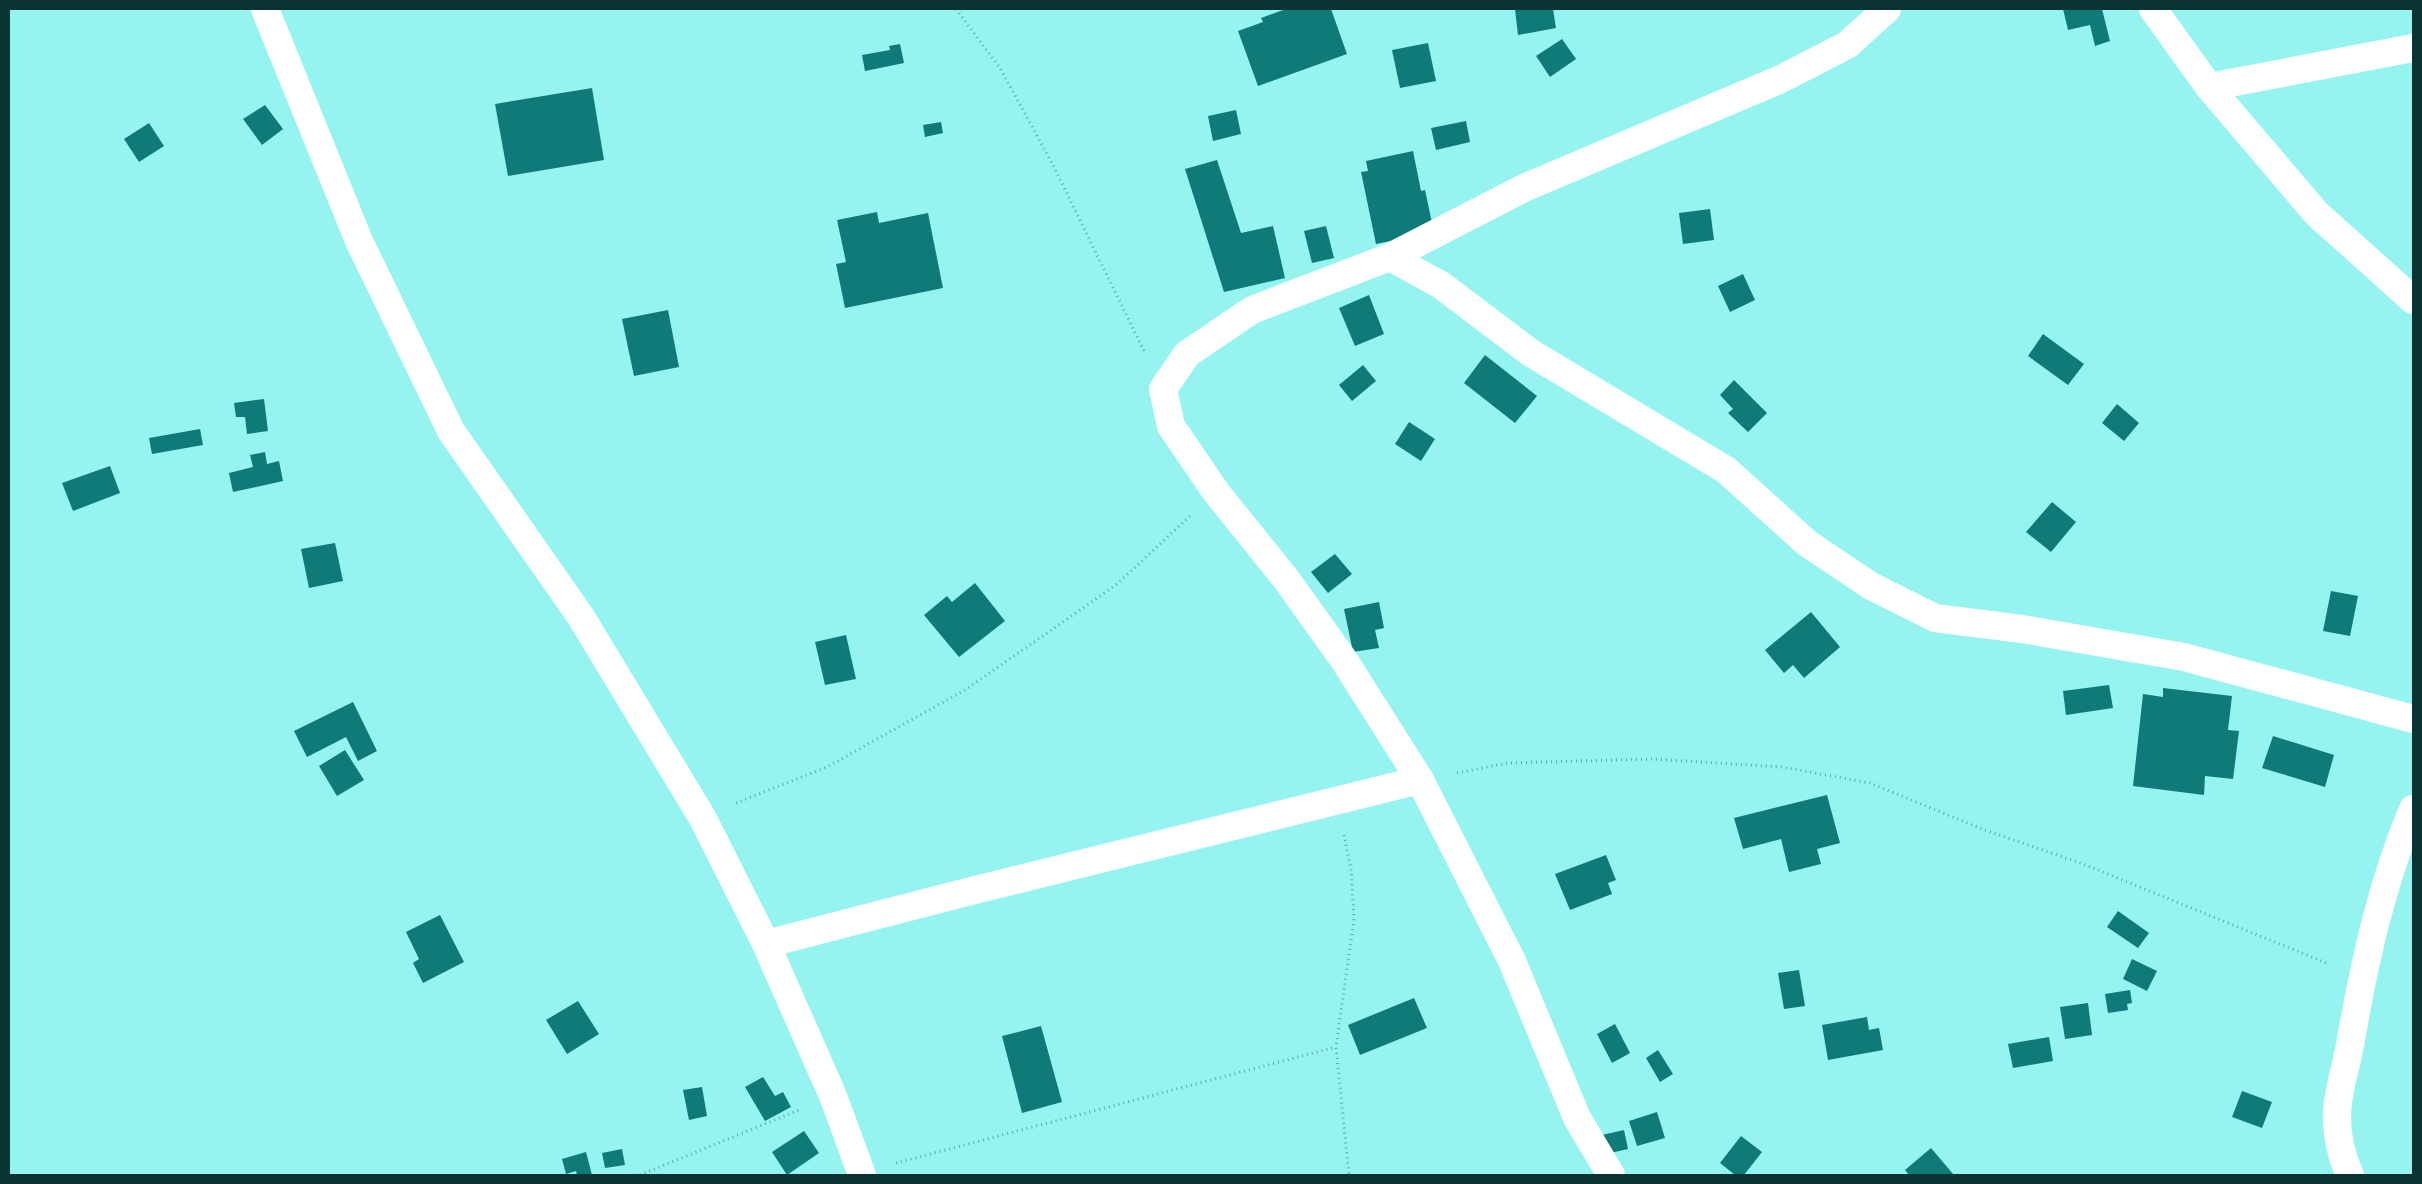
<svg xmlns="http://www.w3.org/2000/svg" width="2422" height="1184" font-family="Manrope,sans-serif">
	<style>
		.building { fill: #0f7a78 }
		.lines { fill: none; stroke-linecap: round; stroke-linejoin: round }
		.path { stroke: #5fa9a6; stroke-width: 3; stroke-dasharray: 1 4; stroke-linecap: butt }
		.minor { stroke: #fff; stroke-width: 28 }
	</style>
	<rect width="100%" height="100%" fill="#95f4f0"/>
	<g class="building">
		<polygon points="1286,9 1331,9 1347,54 1258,86 1238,31 1263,22 1261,18"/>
		<polygon points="1515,9 1553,9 1556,28 1518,35"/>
		<polygon points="2063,9 2102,9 2110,41 2095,46 2090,25 2068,30"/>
		<polygon points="1562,39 1576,59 1550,77 1536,56"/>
		<polygon points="1428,43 1436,81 1400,88 1392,50"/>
		<polygon points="900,44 904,63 865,71 862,55 890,50 889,46"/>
		<polygon points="592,88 604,160 508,176 495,104"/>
		<polygon points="265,105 283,129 262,145 243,119"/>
		<polygon points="1236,110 1241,134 1213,141 1208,116"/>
		<polygon points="1466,121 1470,142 1436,150 1431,128"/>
		<polygon points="941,122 943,133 925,137 923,125"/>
		<polygon points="149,123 164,146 139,162 124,139"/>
		<polygon points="1413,151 1421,191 1425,190 1434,232 1376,244 1361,172 1368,171 1366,161"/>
		<polygon points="1217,160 1241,233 1273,226 1285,278 1224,292 1185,169"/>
		<polygon points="1710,209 1714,240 1683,244 1679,213"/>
		<polygon points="877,212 879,223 928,213 943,288 845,308 836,264 846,262 837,220"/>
		<polygon points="1326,226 1334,258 1312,263 1304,231"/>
		<polygon points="1743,274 1755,300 1730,312 1718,286"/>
		<polygon points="1369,295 1384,334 1355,346 1339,308"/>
		<polygon points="668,310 679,367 634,376 622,319"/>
		<polygon points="2043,334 2084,364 2068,385 2028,356"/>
		<polygon points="1485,355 1537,396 1515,423 1464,383"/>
		<polygon points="1363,365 1376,381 1352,401 1339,385"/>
		<polygon points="1734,380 1767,413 1748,432 1728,413 1733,409 1720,395"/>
		<polygon points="264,399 268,431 247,434 245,417 236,417 234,403"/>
		<polygon points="2117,404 2139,423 2124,441 2102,423"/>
		<polygon points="1409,422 1435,439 1421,461 1395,444"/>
		<polygon points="200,429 203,445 152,454 149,438"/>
		<polygon points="265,452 267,464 279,461 283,481 233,492 229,473 253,467 250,455"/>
		<polygon points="110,466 120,493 73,511 62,483"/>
		<polygon points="2052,502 2076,522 2051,552 2026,532"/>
		<polygon points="335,543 343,581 309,588 301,549"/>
		<polygon points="1335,554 1352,574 1328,593 1311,572"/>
		<polygon points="975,583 1005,621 959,657 924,615 947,596 952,602"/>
		<polygon points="2331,591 2358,596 2350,636 2323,631"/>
		<polygon points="1379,602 1384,628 1375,630 1379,648 1353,652 1344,609"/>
		<polygon points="1811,612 1840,647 1804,678 1793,665 1784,673 1765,650"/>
		<polygon points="846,635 856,679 825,685 815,642"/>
		<polygon points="2109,685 2113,708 2066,715 2063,691"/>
		<polygon points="2163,688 2232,696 2228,730 2239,731 2233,779 2205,776 2204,795 2133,786 2143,694 2163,697"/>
		<polygon points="353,702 377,751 358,761 346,737 307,757 294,731"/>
		<polygon points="2273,736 2334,755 2325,787 2262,768"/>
		<polygon points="345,750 364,780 337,796 319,766"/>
		<polygon points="1827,795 1840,843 1817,849 1821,864 1789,872 1781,839 1743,849 1734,818"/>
		<polygon points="1606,855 1616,880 1608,883 1612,894 1570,910 1555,874"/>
		<polygon points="2118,911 2149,933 2138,948 2107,927"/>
		<polygon points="440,915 464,962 423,983 413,963 419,959 406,932"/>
		<polygon points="2132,959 2157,971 2147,991 2123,979"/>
		<polygon points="1799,970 1805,1006 1784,1009 1778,973"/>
		<polygon points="2130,990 2132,1003 2127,1004 2128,1010 2108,1013 2105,994"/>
		<polygon points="1414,998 1427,1028 1360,1055 1348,1025"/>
		<polygon points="578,1001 599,1034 567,1054 546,1020"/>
		<polygon points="2088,1003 2092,1035 2065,1039 2060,1007"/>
		<polygon points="1867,1017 1869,1030 1879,1028 1883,1050 1828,1060 1822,1025"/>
		<polygon points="1615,1024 1630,1053 1612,1063 1597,1034"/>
		<polygon points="1041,1026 1062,1102 1022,1113 1002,1036"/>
		<polygon points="2049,1037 2053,1061 2013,1068 2008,1044"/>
		<polygon points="1658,1050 1673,1074 1660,1082 1646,1058"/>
		<polygon points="763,1077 775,1096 783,1092 791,1107 765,1121 745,1087"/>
		<polygon points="702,1087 707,1116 689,1120 683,1090"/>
		<polygon points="2242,1091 2272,1102 2262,1128 2232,1117"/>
		<polygon points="1657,1112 1665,1138 1637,1146 1629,1121"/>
		<polygon points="1624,1130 1628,1149 1606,1154 1602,1135"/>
		<polygon points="804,1131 819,1153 787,1175 772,1152"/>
		<polygon points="1741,1136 1762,1152 1744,1175 1735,1175 1720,1163"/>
		<polygon points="1931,1148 1954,1175 1909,1175 1905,1170"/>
		<polygon points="622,1149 625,1165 605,1168 602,1153"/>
		<polygon points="586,1152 592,1175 577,1175 576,1171 566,1174 562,1159"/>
	</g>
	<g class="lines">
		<g class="path">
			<polyline points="956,9 1000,68 1053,165 1144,351"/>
			<polyline points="1457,773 1508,763 1652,759 1782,767 1870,783 1982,829 2083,864 2329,964"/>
			<polyline points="736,803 827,767 965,690 1116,585 1190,516"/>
			<polyline points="1344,835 1351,869 1354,919 1336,1047 1349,1175"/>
			<polyline points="896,1163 1336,1047"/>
			<polyline points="640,1175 799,1110"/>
		</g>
		<g class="minor">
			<polyline points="265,9 359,241 451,431 581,617 702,817 766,944 833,1096 862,1175"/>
			<polyline points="2153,9 2209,87 2317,214 2413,300"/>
			<polyline points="2209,87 2413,48"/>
			<polyline points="1390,257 1441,285 1531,353 1726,470 1807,543 1871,586 1935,618 2022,629 2184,657 2413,719"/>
			<polyline points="766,944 967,892 1420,780"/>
			<polyline points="1611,1175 1577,1118 1512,961 1420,780 1344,660 1286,579 1216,492 1171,426 1163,389 1187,354 1252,310 1390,257 1526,187 1781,79 1847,45 1887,9"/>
			<path d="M2350 1175C2342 1158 2337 1136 2337 1116 2337 1093 2346 1067 2350 1045 2364 964 2381 885 2413 809"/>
		</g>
	</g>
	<rect width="2422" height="1184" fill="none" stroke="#0a3433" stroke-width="20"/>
</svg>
